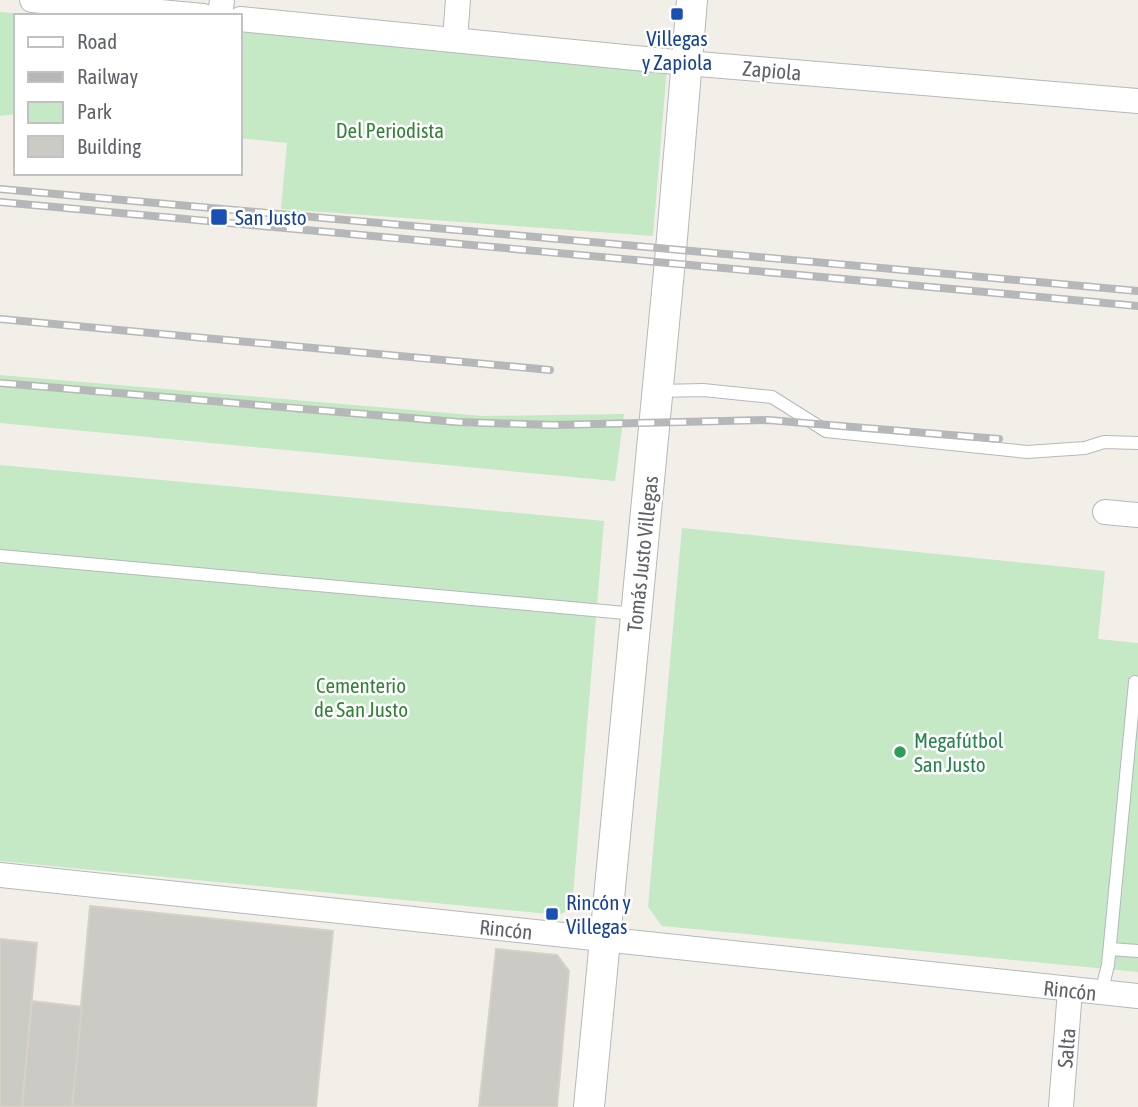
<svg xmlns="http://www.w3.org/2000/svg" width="1138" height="1107" font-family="'Asap Condensed',sans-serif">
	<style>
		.green { fill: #c5e8c5 }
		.building { fill: #cccac5; stroke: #d6d1c6; stroke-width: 2 }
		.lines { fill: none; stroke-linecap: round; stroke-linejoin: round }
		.service-casing { stroke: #b5b8bc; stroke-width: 14 }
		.minor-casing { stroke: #b5b8bc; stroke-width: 26 }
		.tertiary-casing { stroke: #b5b8bc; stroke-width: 32 }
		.service { stroke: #fff; stroke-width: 12 }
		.minor { stroke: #fff; stroke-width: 24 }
		.tertiary { stroke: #fff; stroke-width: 30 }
		.rail-casing { stroke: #b6b7b8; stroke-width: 8 }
		.rail { stroke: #fff; stroke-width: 5; stroke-dasharray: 16; stroke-linecap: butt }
		.transit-dot { fill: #1a4fb4; stroke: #fff; stroke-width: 2.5 }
		.leisure-dot { fill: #2e9e5b; stroke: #fff; stroke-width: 2.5 }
		.labels { text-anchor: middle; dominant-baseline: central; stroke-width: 5; stroke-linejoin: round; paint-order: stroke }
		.transit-label { font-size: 21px; fill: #164399; stroke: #fff; text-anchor: start }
		.street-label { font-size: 21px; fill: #5f6368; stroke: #fff }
		.park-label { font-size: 21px; fill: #348238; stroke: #fff }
		.leisure-label { font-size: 21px; fill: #27864d; stroke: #fff; text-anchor: start }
	</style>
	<rect width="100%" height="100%" fill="#f1efe8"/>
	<g class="green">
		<polygon points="0,12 46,16 16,16 16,114 0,116"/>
		<polygon points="240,32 667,67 653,236 281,209 287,143 240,138"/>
		<polygon points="0,375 483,416 624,414 615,481 0,423"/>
		<polygon points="0,465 604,521 572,907 560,915 0,861"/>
		<polygon points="682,528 1105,571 1098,639 1138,643 1138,972 662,926 648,907"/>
	</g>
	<g class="building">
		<polygon points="90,906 333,931 316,1107 72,1107"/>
		<polygon points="0,939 37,943 22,1107 0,1107"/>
		<polygon points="496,949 557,955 569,971 557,1107 479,1107"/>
		<polygon points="32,1001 82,1007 72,1107 22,1107"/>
	</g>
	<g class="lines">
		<defs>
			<g id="service">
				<polyline points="658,391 703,390 772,397 826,431 1027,452 1085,448 1104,442 1138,443"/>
				<polyline points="0,556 636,614"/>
				<polyline points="1110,949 1138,951"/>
				<polyline points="1101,993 1108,965 1135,682"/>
			</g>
			<g id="minor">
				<polyline points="32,0 203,16"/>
				<polyline points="220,16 222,0"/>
				<polyline points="240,19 686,63 1138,101"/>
				<polyline points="455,39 458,0"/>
				<polyline points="1105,512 1138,515"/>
				<polyline points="0,875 1138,996"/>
				<polyline points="1061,1107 1070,990"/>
			</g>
			<polyline id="tertiary" points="589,1107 671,250 692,0"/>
		</defs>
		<use href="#service" class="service-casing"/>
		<use href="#minor" class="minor-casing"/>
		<use href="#tertiary" class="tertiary-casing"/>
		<use href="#service" class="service"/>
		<use href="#minor" class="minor"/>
		<use href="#tertiary" class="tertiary"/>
		<defs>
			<g id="rail">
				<polyline points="0,189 1138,291"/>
				<polyline points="0,202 1138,306"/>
				<polyline points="0,319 550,370"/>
				<polyline points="0,383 457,422 554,425 768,420 999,439"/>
			</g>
		</defs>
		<use href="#rail" class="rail-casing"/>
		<use href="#rail" class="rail"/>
	</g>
	<g class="transit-dot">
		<rect x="670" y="7" width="14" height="14" rx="3.5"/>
		<rect x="210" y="208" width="18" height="18" rx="3.5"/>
		<rect x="545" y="907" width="14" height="14" rx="3.5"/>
	</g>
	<circle class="leisure-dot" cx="900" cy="752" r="7"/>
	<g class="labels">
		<g class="transit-label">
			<text x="677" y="38" text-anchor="middle">Villegas<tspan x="677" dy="24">y Zapiola</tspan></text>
			<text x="235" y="217">San Justo</text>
			<text x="566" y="902">Rincón y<tspan x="566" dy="24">Villegas</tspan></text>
		</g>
		<g class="street-label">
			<text transform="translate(772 70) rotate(5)">Zapiola</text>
			<text transform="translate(642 554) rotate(-84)">Tomás Justo Villegas</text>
			<text transform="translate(506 929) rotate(6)">Rincón</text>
			<text transform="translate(1070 990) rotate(6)">Rincón</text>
			<text transform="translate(1066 1048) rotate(-85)">Salta</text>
		</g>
		<g class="park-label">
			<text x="390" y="130">Del Periodista</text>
			<text x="361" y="685">Cementerio<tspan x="361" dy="24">de San Justo</tspan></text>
		</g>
		<g class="leisure-label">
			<text x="914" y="740">Megafútbol<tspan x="914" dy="24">San Justo</tspan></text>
		</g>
	</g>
	<rect x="14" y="14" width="228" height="161" fill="#ffffff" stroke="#bfc1c3" stroke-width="2"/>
	<rect x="28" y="37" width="35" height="10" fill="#ffffff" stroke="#bfc1c3" stroke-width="2"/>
	<text x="77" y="49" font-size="21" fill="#5f6368">Road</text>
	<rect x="28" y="72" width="35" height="10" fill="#b6b7b8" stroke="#bfc1c3" stroke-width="2"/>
	<text x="77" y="84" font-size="21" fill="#5f6368">Railway</text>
	<rect x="28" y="102" width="35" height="21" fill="#c5e8c5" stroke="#bfc1c3" stroke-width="2"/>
	<text x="77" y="119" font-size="21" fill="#5f6368">Park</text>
	<rect x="28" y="136" width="35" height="21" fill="#cccac5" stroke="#bfc1c3" stroke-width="2"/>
	<text x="77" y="154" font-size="21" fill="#5f6368">Building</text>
</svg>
